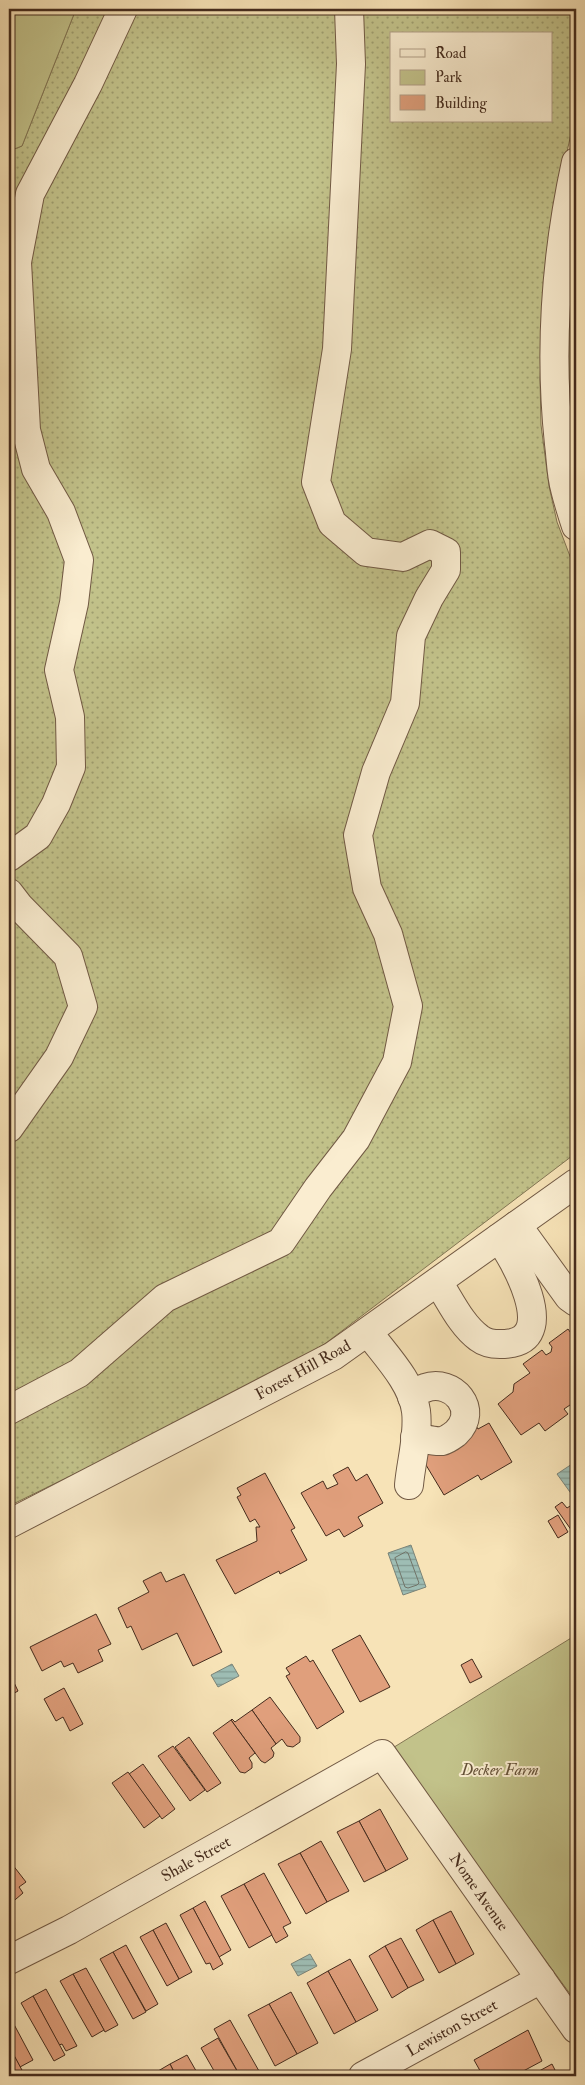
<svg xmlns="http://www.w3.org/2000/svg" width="585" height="2085" font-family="'IM FELL Double Pica',serif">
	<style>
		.grass { fill: url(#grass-dots); stroke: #837654; fill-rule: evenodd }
		.park { fill: #c2c28a; stroke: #837654 }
		.water { fill: url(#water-rules); stroke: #7a8378 }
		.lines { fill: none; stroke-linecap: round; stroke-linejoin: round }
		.shore { stroke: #717468; stroke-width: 1 }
		.building { fill: #e09f7c; stroke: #442b1d }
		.minor-casing { stroke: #715944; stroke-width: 30 }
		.minor { stroke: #faedd0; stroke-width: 28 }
		.labels { text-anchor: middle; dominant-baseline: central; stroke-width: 4; stroke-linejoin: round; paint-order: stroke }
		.street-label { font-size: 16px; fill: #442b1d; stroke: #faedd0 }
		.park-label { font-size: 16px; font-style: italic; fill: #645138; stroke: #faedd0 }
	</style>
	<defs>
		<pattern id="grass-dots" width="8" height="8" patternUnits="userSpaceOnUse" patternTransform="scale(1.25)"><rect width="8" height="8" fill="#c2c28a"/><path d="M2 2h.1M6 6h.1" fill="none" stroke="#9f9e70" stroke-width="1.8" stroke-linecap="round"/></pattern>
		<pattern id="water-rules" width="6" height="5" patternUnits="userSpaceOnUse" patternTransform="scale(1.25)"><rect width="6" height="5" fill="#9ebdb4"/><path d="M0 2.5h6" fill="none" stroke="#829a92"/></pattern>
	</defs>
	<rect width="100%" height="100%" fill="#f7e3b7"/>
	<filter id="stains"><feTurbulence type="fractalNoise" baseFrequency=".004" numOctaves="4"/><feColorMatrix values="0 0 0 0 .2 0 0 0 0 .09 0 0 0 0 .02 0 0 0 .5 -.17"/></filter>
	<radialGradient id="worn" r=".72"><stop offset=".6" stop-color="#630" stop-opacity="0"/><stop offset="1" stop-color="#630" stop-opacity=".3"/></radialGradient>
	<g class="grass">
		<path d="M76 9H576V111L561 179 542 343 540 379 541 425 549 486 557 522 576 572V1153L326 1343 256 1385 9 1506V151L22 146ZM391 34H551V121H391Z"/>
		<polygon points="576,242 576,494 565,351 571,276"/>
	</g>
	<g class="park">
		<polygon points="9,9 76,9 22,146 9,151"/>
		<polygon points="576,1635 576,2002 391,1749"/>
	</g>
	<g class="water">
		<polygon points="572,1464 576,1470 575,1499 557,1474"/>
		<polygon points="411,1545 426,1587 403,1595 388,1553"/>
		<polygon points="232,1664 239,1676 218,1687 211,1675"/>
		<polygon points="310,1954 317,1966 298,1976 291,1964"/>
	</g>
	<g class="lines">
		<polygon class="shore" points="406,1552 408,1553 419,1583 417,1585 408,1588 405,1587 395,1558"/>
	</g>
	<g class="building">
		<polygon points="568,1329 576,1340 576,1408 573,1403 564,1409 568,1414 545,1431 539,1423 521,1435 498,1404 513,1392 514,1384 530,1373 523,1364 542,1350 546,1355 551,1352 552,1347 549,1343"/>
		<polygon points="489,1423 512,1462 481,1480 478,1475 444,1495 420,1455 475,1424 478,1429"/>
		<polygon points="348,1467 356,1481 367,1474 383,1503 358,1517 363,1526 344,1537 339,1529 326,1536 301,1493 323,1481 327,1489 338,1484 333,1475"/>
		<polygon points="265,1473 295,1528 291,1530 307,1560 280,1574 279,1571 235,1594 216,1560 257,1541 256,1527 260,1527 255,1519 250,1522 237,1497 241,1495 237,1488"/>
		<polygon points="562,1502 567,1508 575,1503 576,1505 576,1528 572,1531 555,1507"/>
		<polygon points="558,1515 568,1532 558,1538 548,1521"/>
		<polygon points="161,1572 166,1582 184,1574 222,1652 193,1666 177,1633 142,1650 131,1626 127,1628 118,1608 149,1592 143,1581"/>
		<polygon points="96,1614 111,1644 98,1650 103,1661 78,1673 73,1663 64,1667 61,1661 42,1671 30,1647"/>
		<polygon points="360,1635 390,1687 360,1702 332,1650"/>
		<polygon points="306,1656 310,1662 313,1660 344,1712 317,1729 286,1676 290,1674 286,1668"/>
		<polygon points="472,1659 482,1677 470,1683 461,1665"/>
		<polygon points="9,1672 18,1691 9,1696"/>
		<polygon points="64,1688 83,1724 70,1731 63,1717 56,1721 44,1699"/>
		<polygon points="270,1697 300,1737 300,1742 293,1747 287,1746 282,1739 276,1744 252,1710"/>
		<polygon points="252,1710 276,1744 271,1748 274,1753 273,1757 265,1763 261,1761 231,1720 232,1719 235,1722"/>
		<polygon points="231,1720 255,1753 249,1758 252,1763 252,1768 245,1773 240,1772 213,1733"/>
		<polygon points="189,1737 221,1783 207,1792 175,1747"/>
		<polygon points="173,1746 205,1790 190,1801 158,1756"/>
		<polygon points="143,1764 175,1809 162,1819 129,1774"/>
		<polygon points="128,1772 160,1816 144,1828 112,1783"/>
		<polygon points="380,1809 408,1859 386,1871 359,1821"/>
		<polygon points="359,1821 386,1871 364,1882 337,1832"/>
		<polygon points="321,1841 349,1891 327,1902 300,1853"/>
		<polygon points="300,1853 327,1902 306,1914 278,1864"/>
		<polygon points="12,1864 26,1882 19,1887 23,1893 9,1905 9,1866"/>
		<polygon points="264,1873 291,1923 283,1927 288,1936 276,1943 244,1884"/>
		<polygon points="244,1884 272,1935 249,1948 221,1896"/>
		<polygon points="205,1901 231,1950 219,1957 193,1908"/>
		<polygon points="193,1908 223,1964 213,1970 210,1963 206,1964 180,1915"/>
		<polygon points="451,1911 474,1954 456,1964 433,1920"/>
		<polygon points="433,1920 456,1964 439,1973 416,1930"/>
		<polygon points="166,1923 192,1972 179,1979 153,1930"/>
		<polygon points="153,1930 179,1979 167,1986 140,1937"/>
		<polygon points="401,1938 424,1980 408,1988 385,1946"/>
		<polygon points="126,1945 158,2004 146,2011 113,1952"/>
		<polygon points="385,1946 408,1988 392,1998 369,1956"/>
		<polygon points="113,1952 146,2012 133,2019 100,1959"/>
		<polygon points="350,1959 378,2010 356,2022 328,1971"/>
		<polygon points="86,1968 118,2025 105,2032 73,1974"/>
		<polygon points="328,1971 356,2022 334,2034 307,1983"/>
		<polygon points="73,1974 104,2030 92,2037 60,1981"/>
		<polygon points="46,1989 77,2046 66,2051 62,2044 59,2045 33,1996"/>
		<polygon points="291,1992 318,2043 297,2054 269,2004"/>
		<polygon points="33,1996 65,2055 54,2061 21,2003"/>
		<polygon points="269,2004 297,2054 275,2066 248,2015"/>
		<polygon points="9,2015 33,2060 20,2067 9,2046"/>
		<polygon points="230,2020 259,2071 250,2076 240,2076 214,2029"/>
		<polygon points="528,2030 542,2061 514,2076 483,2076 474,2060"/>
		<polygon points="218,2038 240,2076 217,2076 201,2048"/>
		<polygon points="9,2046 23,2072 15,2076 11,2076 9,2072"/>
		<polygon points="187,2055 199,2076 176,2076 170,2064"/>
		<polygon points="170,2064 176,2076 154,2076 153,2074"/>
		<polygon points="552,2064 558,2076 530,2076"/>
	</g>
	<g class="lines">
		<defs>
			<g id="minor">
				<path d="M576 162C556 254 549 350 559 444 561 459 561 475 565 489 568 501 572 514 576 526"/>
				<polyline points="9,857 38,836 56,804 71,767 70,717 59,670 74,603 79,560 61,512 36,469 26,430 17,262 30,194 88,84 123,9"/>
				<polyline points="9,893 19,906 68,956 83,1007 59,1057 9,1128"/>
				<polyline points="517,1225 569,1297 576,1302"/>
				<path d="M438 1282C450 1300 461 1325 479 1338 488 1345 500 1345 512 1343 557 1334 514 1259 499 1238"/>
				<path d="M368 1332C385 1355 412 1382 416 1411 419 1435 411 1462 409 1485"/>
				<path d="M412 1397C416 1394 420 1389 425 1388 453 1378 480 1410 456 1433 452 1436 447 1440 442 1441 434 1442 423 1438 415 1437"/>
				<polyline points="9,1410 79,1373 165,1298 281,1242 318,1188 356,1139 397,1062 408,1006 388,934 367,888 358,835 376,772 405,703 411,636 429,598 446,570 446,552 430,544 403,557 366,552 332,523 316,482 337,349 351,64 349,9"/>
				<polyline points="9,1524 333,1356 576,1183"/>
				<polyline points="9,1960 69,1930 382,1754 576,2029"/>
				<polyline points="363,2076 541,1979"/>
			</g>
		</defs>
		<use href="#minor" class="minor-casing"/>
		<use href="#minor" class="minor"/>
	</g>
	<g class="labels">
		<g class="street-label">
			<text transform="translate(303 1370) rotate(-29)">Forest Hill Road</text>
			<text transform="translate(196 1859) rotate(-29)">Shale Street</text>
			<text transform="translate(479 1892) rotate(55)">Nome Avenue</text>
			<text transform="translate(452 2028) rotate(-29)">Lewiston Street</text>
		</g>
		<g class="park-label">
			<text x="500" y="1770">Decker Farm</text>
		</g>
	</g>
	<rect width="585" height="2085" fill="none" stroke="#f7e3b7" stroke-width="30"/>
	<rect x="10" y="10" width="565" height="2065" fill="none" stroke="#442b1d" stroke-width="2.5"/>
	<rect x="15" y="15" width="555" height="2055" fill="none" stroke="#442b1d"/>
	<rect x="390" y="32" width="162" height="90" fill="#faedd0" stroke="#b19f88"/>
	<rect x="400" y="49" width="25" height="8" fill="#faedd0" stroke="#b19f88"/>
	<text x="435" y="58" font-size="15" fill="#442b1d">Road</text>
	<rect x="400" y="70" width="25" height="15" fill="#c2c28a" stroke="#b19f88"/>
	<text x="435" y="82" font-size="15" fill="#442b1d">Park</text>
	<rect x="400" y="95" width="25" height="15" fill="#e09f7c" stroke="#b19f88"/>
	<text x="435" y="108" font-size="15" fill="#442b1d">Building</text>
	<rect width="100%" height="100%" filter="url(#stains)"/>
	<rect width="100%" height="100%" fill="url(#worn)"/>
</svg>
